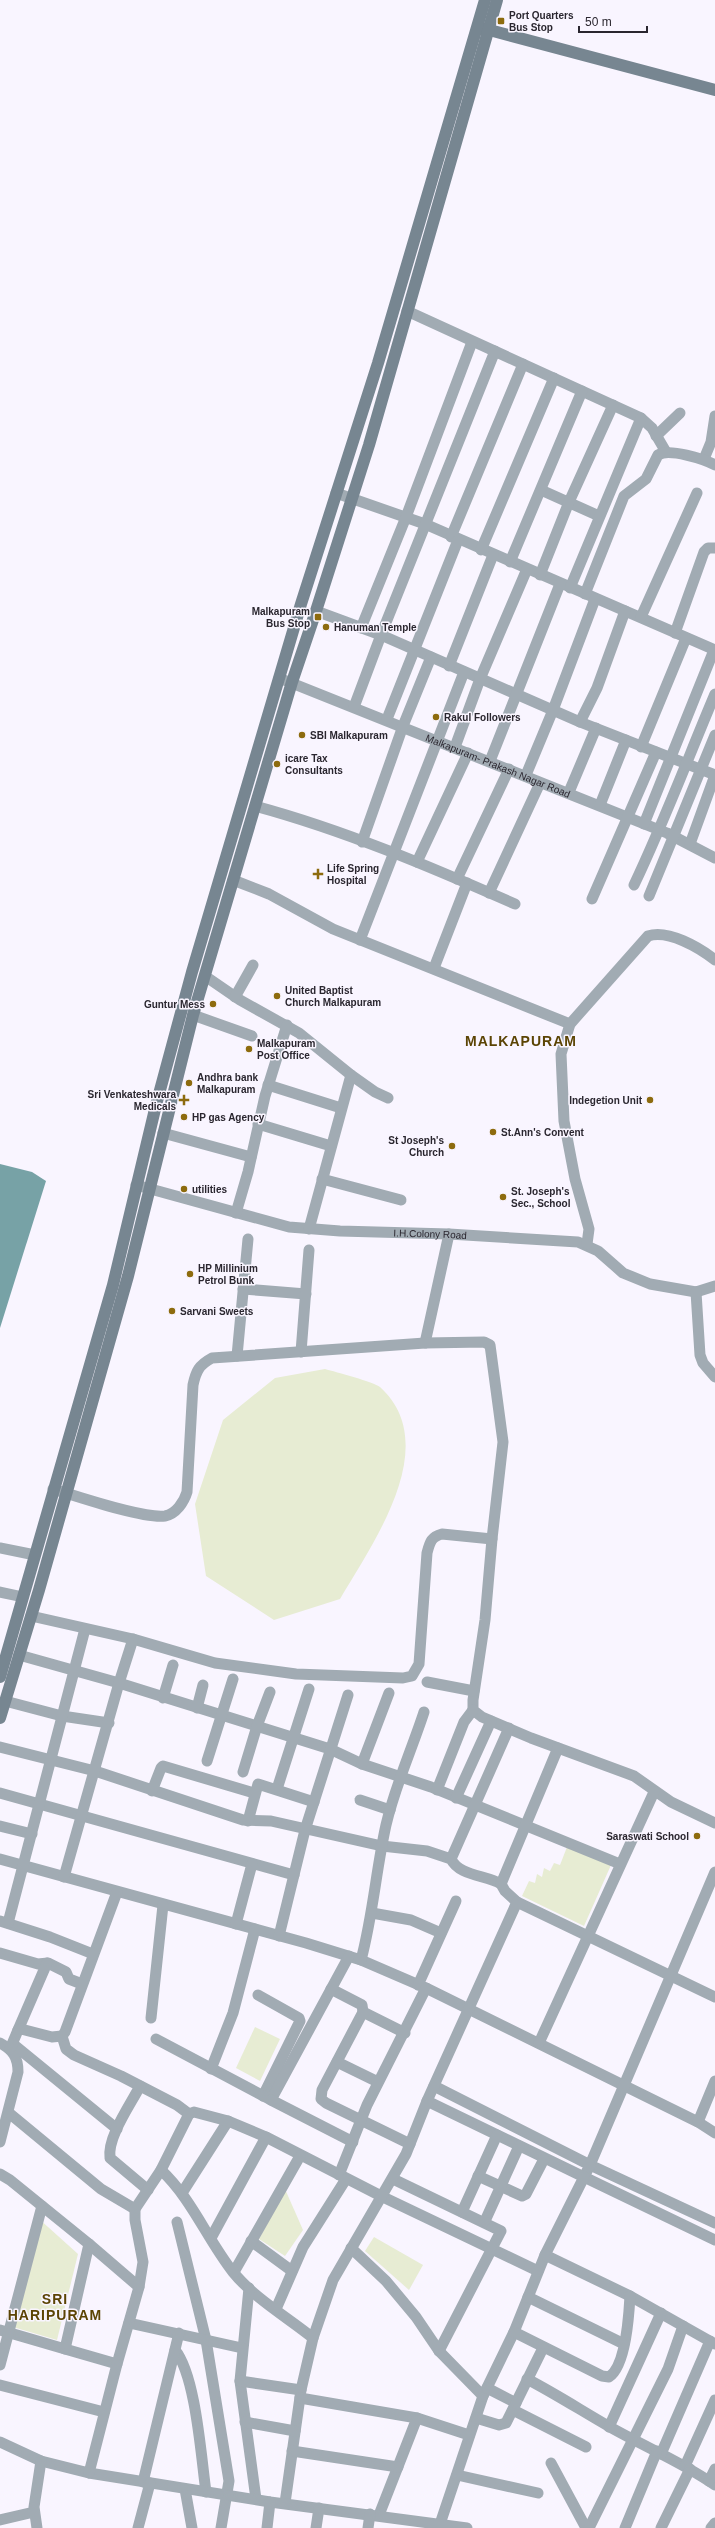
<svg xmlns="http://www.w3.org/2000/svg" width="715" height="2528" font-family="Helvetica,sans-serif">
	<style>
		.green { fill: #e7ecd3 }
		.water { fill: #77a2a6 }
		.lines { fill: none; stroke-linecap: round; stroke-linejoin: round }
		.street { stroke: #a1abb3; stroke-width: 11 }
		.secondary { stroke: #778691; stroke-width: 12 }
		.poi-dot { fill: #8d6b0e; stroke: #f9f5ff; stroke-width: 1.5 }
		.labels { text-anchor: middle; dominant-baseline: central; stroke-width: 3; stroke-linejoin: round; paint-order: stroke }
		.poi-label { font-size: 10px; font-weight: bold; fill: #2a262f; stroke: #f9f5ff; text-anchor: start }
		.street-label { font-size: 10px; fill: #2a262f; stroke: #f9f5ff }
		.district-label { font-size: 14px; font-weight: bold; letter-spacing: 1px; fill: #5b4404; stroke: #f9f5ff }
	</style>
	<rect width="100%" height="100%" fill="#f9f5ff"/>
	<g class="green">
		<path d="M325 1369C336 1372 374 1382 380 1387 444 1445 372 1544 340 1599L274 1620 206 1576 195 1504 223 1420 275 1378Z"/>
		<polygon points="567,1847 611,1865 584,1926 522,1896 529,1881 535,1883 537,1874 542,1877 544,1868 550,1871 554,1863 560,1865"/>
		<polygon points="255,2027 280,2039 260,2081 236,2068"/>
		<polygon points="285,2189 303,2230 285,2256 259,2239"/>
		<polygon points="38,2218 78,2254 57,2340 13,2327"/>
		<polygon points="374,2237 423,2265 409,2290 365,2251"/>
	</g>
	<polygon class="water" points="0,1164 32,1172 46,1181 0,1328"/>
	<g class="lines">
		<g class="street">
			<polyline points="407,311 641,418 652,428 666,452"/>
			<polyline points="656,436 680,413"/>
			<polyline points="704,459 711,442 715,416"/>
			<polyline points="541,490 599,516"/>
			<polyline points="336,493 425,524 715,650"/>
			<polyline points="451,537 523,364"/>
			<polyline points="481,550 554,378"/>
			<polyline points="510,562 582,391"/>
			<polyline points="540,575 569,502 613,405"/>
			<polyline points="570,588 641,418"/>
			<path d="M585 594 624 496 646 479 658 455C669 448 704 459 715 465"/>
			<polyline points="316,611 381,635 580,722 715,775"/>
			<polyline points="641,617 697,493"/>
			<polyline points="361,628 406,517 472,342"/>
			<polyline points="675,633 704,552 708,548 715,548"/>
			<polyline points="449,666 493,555"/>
			<path id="s1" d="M279 678 667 833 715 858"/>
			<polyline points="354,707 381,635 495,351"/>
			<polyline points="387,719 458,540"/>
			<polyline points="580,722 597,688 625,611"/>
			<polyline points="455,747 480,679 527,569"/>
			<polyline points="641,747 686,638"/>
			<polyline points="490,761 560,584"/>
			<polyline points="526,775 553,710 595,599"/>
			<polyline points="569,792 596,728"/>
			<polyline points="600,805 626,740"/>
			<path d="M255 806C344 830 431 867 515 904"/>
			<polyline points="644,824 714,650"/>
			<polyline points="362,842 403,726 431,657"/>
			<polyline points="690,844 715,775"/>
			<polyline points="417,862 468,753"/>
			<polyline points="457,879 509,769"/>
			<polyline points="233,880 269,894 333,929 570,1024"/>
			<path d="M634 885C664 822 688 758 715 694"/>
			<polyline points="489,893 540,783"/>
			<polyline points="649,896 715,735"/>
			<polyline points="592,899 656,752"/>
			<polyline points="360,940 464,672"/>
			<polyline points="434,968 467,883"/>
			<polyline points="205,976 240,1000 299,1033 351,1075 375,1092 388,1098"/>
			<polyline points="235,997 253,965"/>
			<polyline points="193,1015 252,1036"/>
			<polyline points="268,1085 341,1108"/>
			<polyline points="258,1124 331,1146"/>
			<polyline points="163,1133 251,1157"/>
			<polyline points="322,1179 401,1200"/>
			<path id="s2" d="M136 1185 289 1227 340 1231 449 1234 578 1242 598 1251 623 1273 650 1284 696 1292 715 1286"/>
			<polyline points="236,1213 248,1172 265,1096 287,1025"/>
			<polyline points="309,1229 351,1075"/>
			<path d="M587 1244 589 1229 575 1179 564 1121 561 1054 570 1024 648 936C668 929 700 948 715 960"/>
			<polyline points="243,1289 306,1294"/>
			<polyline points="696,1292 700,1355 703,1363 715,1377"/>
			<polyline points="425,1343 449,1234"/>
			<polyline points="301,1352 309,1250"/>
			<polyline points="237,1356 248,1239"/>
			<path d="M53 1489C76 1496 143 1519 165 1516 176 1514 184 1502 187 1492L193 1385C196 1371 199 1365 212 1358L425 1343 484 1342 490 1345 503 1442 492 1539 485 1620 473 1700V1710L482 1717 531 1738 634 1776 671 1802 715 1823"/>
			<polyline points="0,1548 35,1555"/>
			<polyline points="0,1592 23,1597"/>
			<path d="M31 1616 133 1639 215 1663 296 1674 403 1678 412 1676 419 1664 427 1553C430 1542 431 1537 442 1534L492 1539"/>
			<polyline points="19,1655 119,1683 330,1749 362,1764 431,1787 620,1864"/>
			<polyline points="427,1682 474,1691"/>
			<polyline points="163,1698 173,1665"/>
			<polyline points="5,1701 62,1716 109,1723"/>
			<polyline points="197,1708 203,1685"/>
			<path d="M0 1747 95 1771 243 1820 271 1821 382 1846 427 1851 451 1859C459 1876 486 1875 501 1884L505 1891 517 1902"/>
			<polyline points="207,1761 233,1679"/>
			<polyline points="362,1764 389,1693"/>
			<polyline points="243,1772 257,1726 270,1692"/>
			<polyline points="277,1789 309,1689"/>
			<polyline points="437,1790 464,1722 473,1710"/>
			<polyline points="152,1791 161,1768 163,1766 254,1793"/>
			<polyline points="0,1793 294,1875"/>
			<polyline points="456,1798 491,1721"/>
			<polyline points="360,1800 390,1810"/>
			<polyline points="248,1821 258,1784 314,1802"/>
			<polyline points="0,1826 32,1834"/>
			<polyline points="0,1859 306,1943 361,1960 426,1988 698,2122 715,2133"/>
			<polyline points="451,1859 509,1728"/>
			<polyline points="715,1872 590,2165 715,2223"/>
			<polyline points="64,1877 119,1683 133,1639"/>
			<polyline points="501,1884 558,1748"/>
			<polyline points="372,1913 411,1920 441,1933"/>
			<polyline points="0,1921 50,1937 93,1954"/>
			<polyline points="8,1923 85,1629"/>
			<polyline points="236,1924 252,1864"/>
			<polyline points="279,1936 305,1830 348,1695"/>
			<polyline points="0,1953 38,1964 48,1963 66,1972 69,1979 82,1984"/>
			<path d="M361 1960C373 1915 376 1870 386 1825 395 1786 412 1749 424 1712"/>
			<polyline points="418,1985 456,1901"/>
			<polyline points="331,1989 362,2005 363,2012 322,2090 321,2099 326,2103 410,2144"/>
			<polyline points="258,1995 299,2018 300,2021 263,2096"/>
			<polyline points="363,2012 405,2033"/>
			<polyline points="151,2018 163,1905"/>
			<polyline points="18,2030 47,1963"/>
			<polyline points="62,2036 66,2049 74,2055 121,2076 177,2105 189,2114"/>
			<polyline points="156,2039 271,2100 349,1956"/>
			<path d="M0 2043C13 2050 18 2057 18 2072L0 2142"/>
			<polyline points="539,2043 654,1792"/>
			<polyline points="13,2044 117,2129"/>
			<polyline points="10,2049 18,2030 21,2029 52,2037 62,2036 65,2032 117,1892"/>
			<polyline points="337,2062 378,2082"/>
			<polyline points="211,2069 233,2013 255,1929"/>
			<path d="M140 2086C131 2104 107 2137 110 2158L148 2190"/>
			<polyline points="434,2086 590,2165 584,2177 715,2240"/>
			<polyline points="271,2100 353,2142"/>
			<polyline points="427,2101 584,2177 545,2255 514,2332 483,2396 440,2524"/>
			<polyline points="9,2113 101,2189 135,2209"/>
			<polyline points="698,2122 715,2081"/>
			<polyline points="266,2137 383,2197 538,2271"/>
			<path d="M161 2170C192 2199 207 2239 233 2272 254 2298 287 2317 313 2338L301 2390 285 2503"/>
			<polyline points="0,2174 10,2180 89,2244 65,2349 0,2330"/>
			<polyline points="339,2175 367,2105 426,1988"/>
			<polyline points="478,2176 522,2196 526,2194 544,2159"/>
			<polyline points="393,2179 501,2231 439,2351"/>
			<polyline points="182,2193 228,2121"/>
			<polyline points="462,2212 497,2135"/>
			<polyline points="485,2221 519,2146"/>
			<polyline points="177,2222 206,2340 229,2481 221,2528"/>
			<polyline points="251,2241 292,2271"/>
			<polyline points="351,2248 386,2281 416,2317 439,2351 483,2396"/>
			<polyline points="545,2255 630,2296 715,2344"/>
			<polyline points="234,2272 300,2156"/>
			<polyline points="139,2287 143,2262 135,2220 135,2209 161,2170 189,2114 194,2112 228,2121 266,2137 211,2238"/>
			<polyline points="249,2288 240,2381 256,2499"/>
			<polyline points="528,2297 624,2344"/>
			<polyline points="276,2309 303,2247 346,2179"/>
			<polyline points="129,2323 242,2348"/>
			<path d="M514 2332 602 2376 609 2377C626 2366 629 2314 630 2296"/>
			<polyline points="313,2338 333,2280 406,2154 427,2101 517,1902 715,1997"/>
			<polyline points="65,2349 117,2364 139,2287 89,2244"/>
			<path d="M175 2350C196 2376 201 2457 206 2492"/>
			<polyline points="0,2365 42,2206"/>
			<path d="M527 2379C556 2394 582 2411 610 2427 645 2447 682 2462 715 2485"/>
			<polyline points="240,2381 301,2390"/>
			<polyline points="0,2385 104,2412"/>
			<polyline points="487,2388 516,2403"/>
			<polyline points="300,2398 417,2418 379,2515"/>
			<polyline points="513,2410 586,2447"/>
			<polyline points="417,2418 469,2435"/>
			<polyline points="476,2418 499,2425 506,2423 543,2348"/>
			<polyline points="245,2422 295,2431"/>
			<polyline points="609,2427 661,2313"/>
			<polyline points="0,2442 41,2461 89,2473 270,2502 467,2528"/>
			<polyline points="292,2451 398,2467"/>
			<polyline points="661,2454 710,2341"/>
			<polyline points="551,2463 586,2528"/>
			<polyline points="685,2466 715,2400"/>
			<polyline points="89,2473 117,2364"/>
			<polyline points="457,2475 538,2493"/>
			<polyline points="709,2481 715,2469"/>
			<polyline points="143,2482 179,2333"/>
			<polyline points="185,2489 192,2528"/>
			<polyline points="0,2520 34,2512"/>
			<polyline points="37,2528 34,2507 41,2461"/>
			<polyline points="138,2528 150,2483"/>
			<polyline points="267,2528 270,2502"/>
			<polyline points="316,2528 319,2508"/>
			<polyline points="368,2528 370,2514"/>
			<polyline points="589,2528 668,2369 683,2326"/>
			<polyline points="625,2528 657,2451"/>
			<polyline points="661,2528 690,2469"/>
			<polyline points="711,2528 715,2523"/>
		</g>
		<g class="secondary">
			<polyline points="482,28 715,90"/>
			<polyline points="0,1677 113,1285 156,1105 192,972 301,604 378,363 485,0"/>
			<polyline points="0,1718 39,1590 128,1276 193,1015 292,682 316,611 369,445 497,0"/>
		</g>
	</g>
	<g class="poi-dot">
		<rect x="497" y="17" width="8" height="8" rx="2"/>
		<rect x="314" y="613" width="8" height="8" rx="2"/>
		<circle cx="326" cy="627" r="4"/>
		<circle cx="436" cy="717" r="4"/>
		<circle cx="302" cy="735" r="4"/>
		<circle cx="277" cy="764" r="4"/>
		<path d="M316 868h4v4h4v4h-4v4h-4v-4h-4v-4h4z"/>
		<circle cx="277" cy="996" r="4"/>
		<circle cx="213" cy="1004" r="4"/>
		<circle cx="249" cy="1049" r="4"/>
		<circle cx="189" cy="1083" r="4"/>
		<path d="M182 1094h4v4h4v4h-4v4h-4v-4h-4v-4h4z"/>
		<circle cx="650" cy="1100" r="4"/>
		<circle cx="184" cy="1117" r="4"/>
		<circle cx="493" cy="1132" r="4"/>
		<circle cx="452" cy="1146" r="4"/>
		<circle cx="184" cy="1189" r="4"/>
		<circle cx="503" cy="1197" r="4"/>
		<circle cx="190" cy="1274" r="4"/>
		<circle cx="172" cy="1311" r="4"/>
		<circle cx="697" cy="1836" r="4"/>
	</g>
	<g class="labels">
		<g class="poi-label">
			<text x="509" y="15">Port Quarters<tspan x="509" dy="12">Bus Stop</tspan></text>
			<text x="310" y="611" text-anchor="end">Malkapuram<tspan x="310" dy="12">Bus Stop</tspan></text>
			<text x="334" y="627">Hanuman Temple</text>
			<text x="444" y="717">Rakul Followers</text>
			<text x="310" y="735">SBI Malkapuram</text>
			<text x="285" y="758">icare Tax<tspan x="285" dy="12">Consultants</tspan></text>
			<text x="327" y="868">Life Spring<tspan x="327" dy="12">Hospital</tspan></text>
			<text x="285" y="990">United Baptist<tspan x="285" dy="12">Church Malkapuram</tspan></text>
			<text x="205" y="1004" text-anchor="end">Guntur Mess</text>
			<text x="257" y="1043">Malkapuram<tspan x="257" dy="12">Post Office</tspan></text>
			<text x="197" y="1077">Andhra bank<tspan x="197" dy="12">Malkapuram</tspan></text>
			<text x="176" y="1094" text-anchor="end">Sri Venkateshwara<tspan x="176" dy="12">Medicals</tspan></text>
			<text x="642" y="1100" text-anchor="end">Indegetion Unit</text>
			<text x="192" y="1117">HP gas Agency</text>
			<text x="501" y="1132">St.Ann's Convent</text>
			<text x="444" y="1140" text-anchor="end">St Joseph's<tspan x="444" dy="12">Church</tspan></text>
			<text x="192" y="1189">utilities</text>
			<text x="511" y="1191">St. Joseph's<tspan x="511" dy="12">Sec., School</tspan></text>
			<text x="198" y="1268">HP Millinium<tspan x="198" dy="12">Petrol Bunk</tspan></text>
			<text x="180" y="1311">Sarvani Sweets</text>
			<text x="689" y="1836" text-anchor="end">Saraswati School</text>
		</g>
		<g class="street-label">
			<text stroke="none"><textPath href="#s1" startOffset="236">Malkapuram- Prakash Nagar Road</textPath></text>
			<text stroke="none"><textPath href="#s2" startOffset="300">I.H.Colony Road</textPath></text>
		</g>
		<g class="district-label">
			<text x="521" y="1041">MALKAPURAM</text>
			<text x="55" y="2299">SRI<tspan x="55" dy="16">HARIPURAM</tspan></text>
		</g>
	</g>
	<path d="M579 26v6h68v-6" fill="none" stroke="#2a262f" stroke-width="2"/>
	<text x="585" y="26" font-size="12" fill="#2a262f" stroke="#f9f5ff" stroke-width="3" paint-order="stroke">50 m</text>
</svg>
